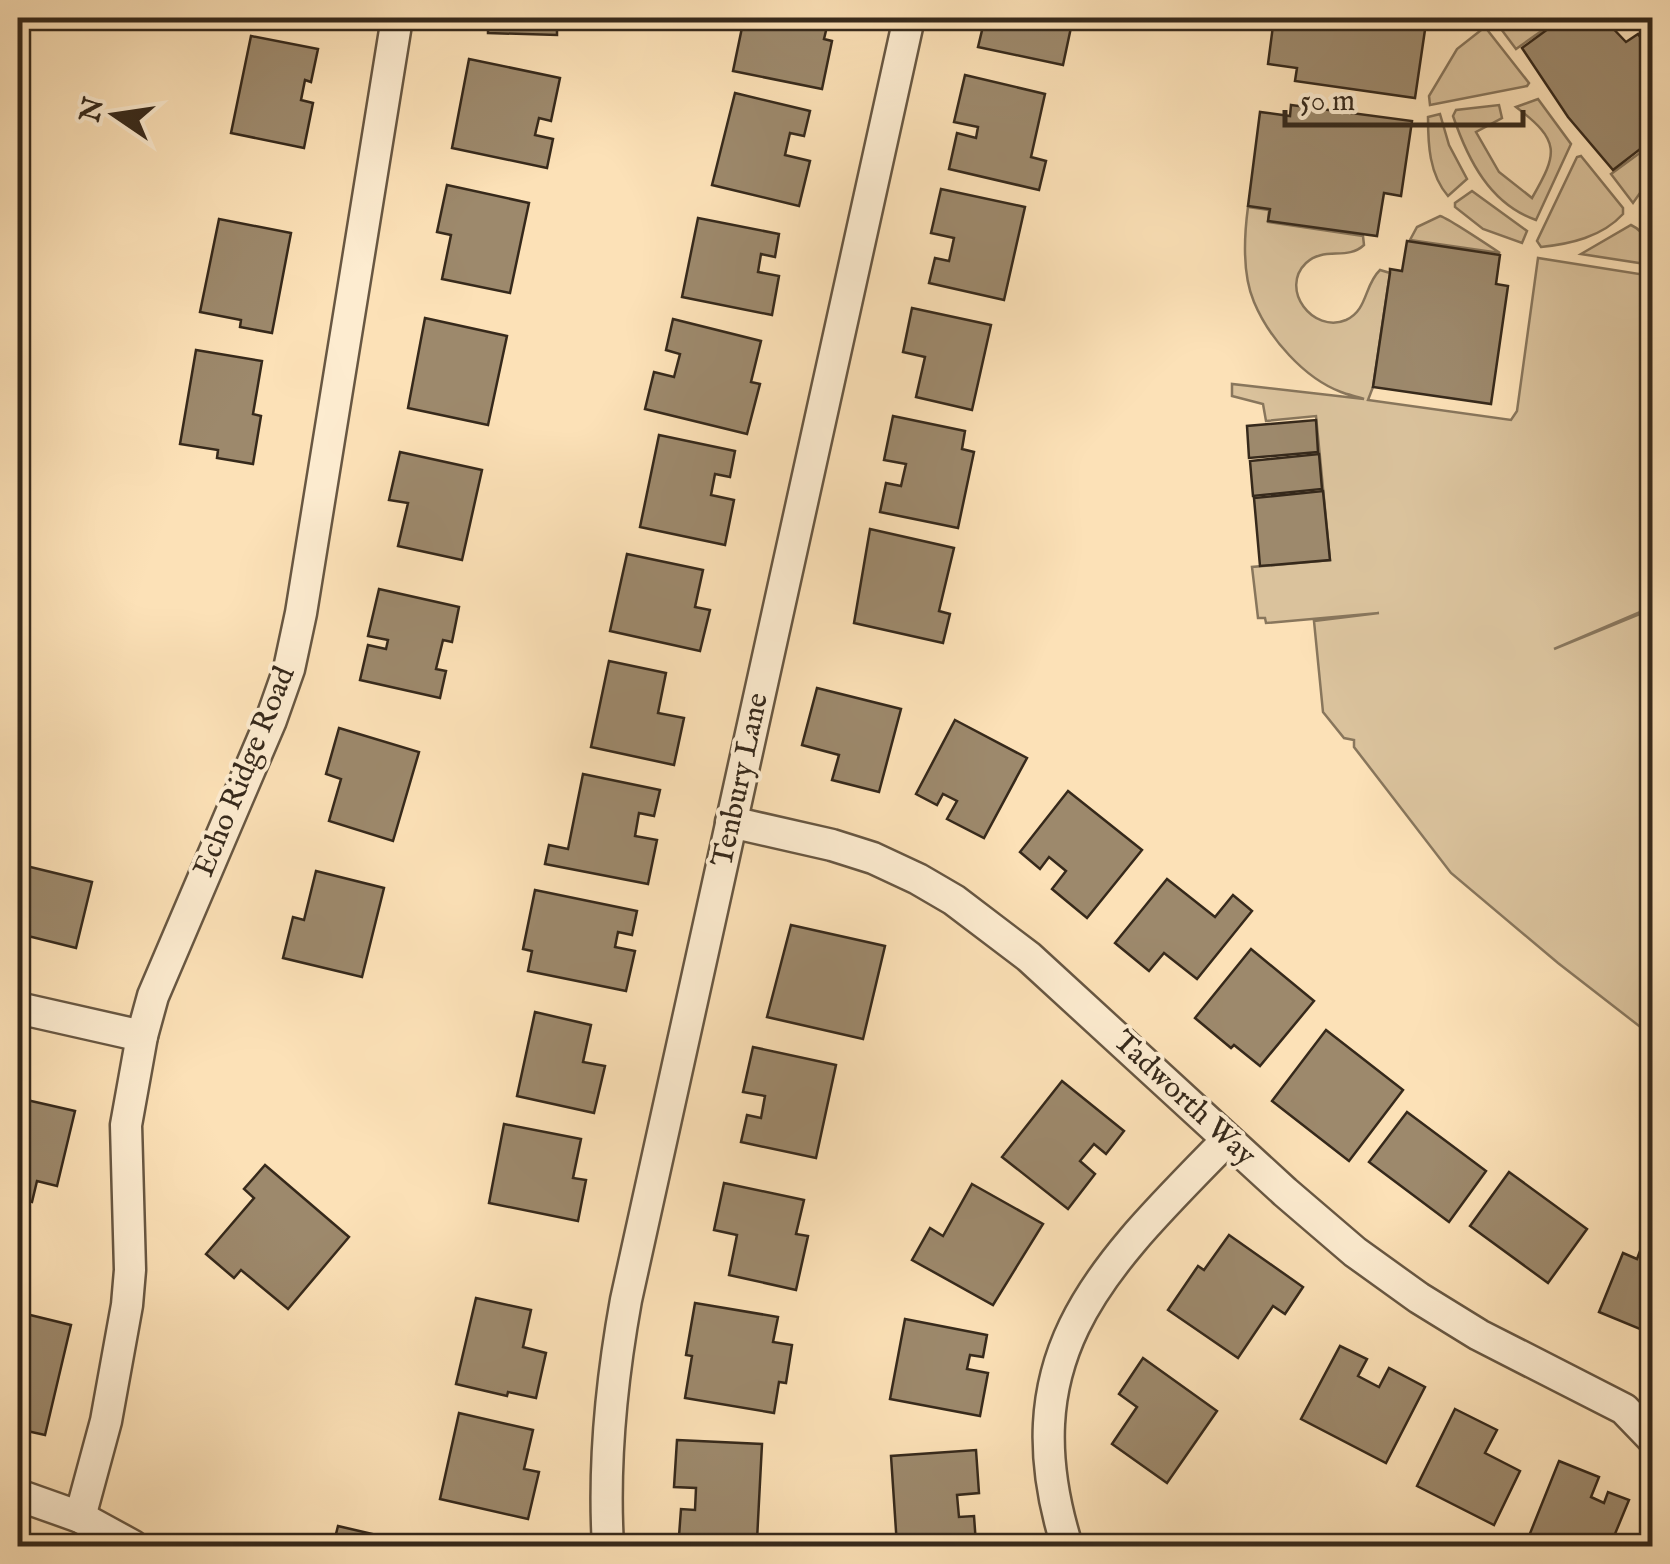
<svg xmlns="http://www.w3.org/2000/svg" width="1670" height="1564" font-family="'IM FELL English',serif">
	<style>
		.green { fill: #dac29c; stroke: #88765c; stroke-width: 2.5 }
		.building { fill: #9d896c; stroke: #36291b; stroke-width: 2.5 }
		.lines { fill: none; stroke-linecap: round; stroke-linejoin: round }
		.street-casing { stroke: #685742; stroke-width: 35 }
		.street { stroke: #fdecd0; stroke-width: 30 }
		.labels { text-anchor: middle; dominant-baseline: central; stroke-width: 8; stroke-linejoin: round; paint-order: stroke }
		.street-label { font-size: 30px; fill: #36291b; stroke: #fdecd0 }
	</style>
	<rect width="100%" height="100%" fill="#fce1b7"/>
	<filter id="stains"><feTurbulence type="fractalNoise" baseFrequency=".002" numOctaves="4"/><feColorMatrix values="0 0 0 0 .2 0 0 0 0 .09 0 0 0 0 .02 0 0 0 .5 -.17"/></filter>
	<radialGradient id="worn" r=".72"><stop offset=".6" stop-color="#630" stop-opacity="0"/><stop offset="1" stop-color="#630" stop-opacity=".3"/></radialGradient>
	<g class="green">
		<polygon points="1502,18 1555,18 1557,20 1516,49 1498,25"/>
		<polygon points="1485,27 1529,83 1527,86 1430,105 1429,96 1457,49"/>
		<path d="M1538 99 1571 144 1536 220C1490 204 1468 160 1453 116L1456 110 1499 105 1502 118 1476 132 1499 172 1532 198C1558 153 1561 141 1516 107Z"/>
		<path d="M1440 114 1449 145 1467 179 1448 196C1429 174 1428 144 1428 117Z"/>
		<polygon points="1652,144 1652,176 1633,203 1611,174"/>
		<path d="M1581 156 1623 208V214C1602 237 1570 244 1541 247L1537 241 1577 157Z"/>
		<polygon points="1472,191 1527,231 1522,243 1483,229 1455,207 1455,203"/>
		<path d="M1248 207 1269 210 1268 222 1363 236 1364 245C1347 261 1324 246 1306 263 1279 289 1313 334 1346 320 1368 310 1364 285 1380 270L1390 273 1373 387 1368 400 1511 420 1517 411 1538 258 1652 276V607L1554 649 1652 609V1036L1558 963 1451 873 1354 747V740L1344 738 1323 712 1314 621 1379 613 1266 623 1265 618H1258L1252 567 1330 560 1316 416 1266 421 1263 404 1232 396V384L1364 399C1356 396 1348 395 1341 392 1304 378 1269 338 1254 302 1242 274 1244 237 1248 207Z"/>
		<path d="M1440 216C1446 217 1491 247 1500 253L1410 240 1417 227Z"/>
		<path d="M1631 225C1646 232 1653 249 1652 265L1581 254Z"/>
	</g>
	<g class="building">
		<polygon points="488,18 557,18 557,35 488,33"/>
		<polygon points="744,18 829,18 824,39 832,41 822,89 733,71"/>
		<polygon points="985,18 1073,18 1063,65 978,47"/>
		<polygon points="1274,18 1409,18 1409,20 1426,23 1415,98 1295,81 1297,68 1268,64"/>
		<polygon points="1563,18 1603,18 1626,42 1638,34 1652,53 1652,67 1647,71 1652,79 1652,140 1613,170 1568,117 1522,48"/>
		<polygon points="251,36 318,49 311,82 305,80 301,100 313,103 304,148 231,133"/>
		<polygon points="469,59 560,78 551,121 539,118 535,135 553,139 547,168 452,148"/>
		<polygon points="965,75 1045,94 1031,157 1046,161 1039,190 949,169 957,133 976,138 978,127 954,122"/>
		<polygon points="735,93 810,111 804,136 790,133 785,155 810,161 799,206 712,185"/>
		<polygon points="1291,105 1412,121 1401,196 1384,193 1377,236 1268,221 1270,209 1248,206 1260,112 1290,116"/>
		<polygon points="447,185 529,203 510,293 442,279 451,235 437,232"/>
		<polygon points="941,189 1025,207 1004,300 929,283 935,258 949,261 954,238 931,233"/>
		<polygon points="698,218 779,234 775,257 761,254 758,272 779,276 772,315 682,297"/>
		<polygon points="219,219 291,233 272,333 240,327 241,320 200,312"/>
		<polygon points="1407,241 1500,255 1496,284 1508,286 1491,404 1373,387 1390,273 1390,269 1402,271"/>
		<polygon points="912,308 991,325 972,410 916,397 925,357 903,352"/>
		<polygon points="425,318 507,336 488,425 408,408"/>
		<polygon points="673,319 761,341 751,382 760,384 747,434 645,409 654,372 674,377 680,354 666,350"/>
		<polygon points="196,350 262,361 253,414 261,416 253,464 217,458 218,450 180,444"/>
		<polygon points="893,416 965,431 962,449 974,452 958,528 880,512 886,483 901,486 906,464 884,460"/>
		<polygon points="1316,420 1318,452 1249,458 1247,426"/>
		<polygon points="659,435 735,451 730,477 715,474 711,495 734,500 725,545 640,527"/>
		<polygon points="400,452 482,470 462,560 398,546 408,503 389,500"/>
		<polygon points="1319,454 1322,489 1253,496 1250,461"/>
		<polygon points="1323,491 1330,560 1260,566 1254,498"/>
		<polygon points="870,529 954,548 939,611 950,614 943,643 854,623"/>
		<polygon points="627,554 703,570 695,607 710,610 700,651 610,631"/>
		<polygon points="379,589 459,607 452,642 443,640 436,669 446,671 440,698 360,680 368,645 386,649 388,640 368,636"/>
		<polygon points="609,661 666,673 658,713 684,718 674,765 591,747"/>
		<polygon points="817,688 901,709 879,792 832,780 839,755 802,745"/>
		<polygon points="955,720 1027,758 984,838 947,819 957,801 943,794 937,805 916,794"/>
		<polygon points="339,728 419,752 393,841 329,821 341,779 326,774"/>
		<polygon points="583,774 660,790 654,816 639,813 635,836 657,840 648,884 545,864 549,845 568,849"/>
		<polygon points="1068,791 1142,850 1087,918 1052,889 1066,871 1049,857 1040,869 1020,852"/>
		<polygon points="18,864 92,882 76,948 24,935 22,942 18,941"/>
		<polygon points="316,871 384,888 362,977 283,958 293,917 304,920"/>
		<polygon points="1167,879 1215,917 1233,895 1252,911 1197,979 1164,953 1149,971 1115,943"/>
		<polygon points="535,890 637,911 632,935 618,932 615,947 635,951 626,991 528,971 532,951 523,949"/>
		<polygon points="791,925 885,946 863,1039 767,1017"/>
		<polygon points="1251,949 1314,1001 1260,1066 1234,1045 1231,1048 1195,1018"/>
		<polygon points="535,1012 591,1025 583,1062 605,1066 594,1113 517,1096"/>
		<polygon points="1326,1030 1403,1090 1349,1161 1272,1101"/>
		<polygon points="753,1047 836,1065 816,1158 741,1142 747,1115 761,1118 765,1096 743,1092"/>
		<polygon points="1062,1081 1124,1131 1106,1154 1094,1144 1080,1161 1095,1174 1068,1209 1002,1157"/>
		<polygon points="18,1098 75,1111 57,1186 37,1181 32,1202 18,1198"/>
		<polygon points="1407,1112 1486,1171 1449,1222 1369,1162"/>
		<polygon points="504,1124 581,1139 573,1178 586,1180 578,1221 489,1203"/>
		<polygon points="265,1165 349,1237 288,1309 241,1270 234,1278 206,1254 254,1198 244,1189"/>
		<polygon points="1509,1172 1587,1229 1548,1283 1470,1226"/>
		<polygon points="724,1183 804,1200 796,1234 808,1236 796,1290 729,1275 737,1235 714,1230"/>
		<polygon points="972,1184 1043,1224 993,1305 912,1260 930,1228 943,1236"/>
		<polygon points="1229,1235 1303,1287 1285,1314 1273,1306 1238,1358 1168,1310 1198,1266 1204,1270"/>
		<polygon points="1643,1243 1652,1246 1652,1334 1599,1312 1623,1253 1637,1259"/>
		<polygon points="476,1298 531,1310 523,1347 546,1353 536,1398 508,1392 507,1396 456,1384"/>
		<polygon points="695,1303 778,1317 773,1342 792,1345 786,1383 779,1382 774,1413 685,1398 692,1356 686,1355"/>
		<polygon points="18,1312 71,1325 45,1435 18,1429"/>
		<polygon points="905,1319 987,1335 983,1357 970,1355 967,1369 988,1373 980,1416 890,1399"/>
		<polygon points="1340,1346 1367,1359 1358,1376 1379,1387 1389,1368 1425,1387 1386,1463 1301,1419"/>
		<polygon points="1143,1358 1217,1411 1167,1483 1112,1444 1137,1407 1119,1394"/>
		<polygon points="1455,1409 1497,1430 1485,1453 1520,1471 1494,1525 1417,1486"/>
		<polygon points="459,1413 533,1430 524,1469 539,1472 528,1519 440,1499"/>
		<polygon points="677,1440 762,1444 757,1540 679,1536 681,1509 695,1510 696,1488 674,1487"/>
		<polygon points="976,1450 979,1493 957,1495 959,1517 974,1516 976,1544 897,1546 891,1456"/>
		<polygon points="1559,1461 1599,1477 1591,1497 1604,1503 1608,1492 1629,1500 1610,1546 1525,1546"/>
		<polygon points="338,1526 385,1537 383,1546 333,1546"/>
	</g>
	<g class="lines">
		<defs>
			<g id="street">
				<polyline points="731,822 832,845 873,858 918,879 954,900 1029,957 1285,1192 1355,1252 1419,1298 1479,1335 1624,1409 1652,1438"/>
				<polyline points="18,1008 142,1036"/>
				<polyline points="18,1495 80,1517 133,1546"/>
				<polyline points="80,1517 106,1421 127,1305 130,1270 126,1125 142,1036 153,996 271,720 289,669 301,613 397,18"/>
				<path d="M608 1546C603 1463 611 1383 626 1300L909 18"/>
				<path d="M1067 1546C1007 1354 1103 1267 1227 1140"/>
			</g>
		</defs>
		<use href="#street" class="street-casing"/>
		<use href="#street" class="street"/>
	</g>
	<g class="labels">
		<g class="street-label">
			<text transform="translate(245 772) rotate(-68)">Echo Ridge Road</text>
			<text transform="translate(741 780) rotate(-78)">Tenbury Lane</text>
			<text transform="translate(1184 1099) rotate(43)">Tadworth Way</text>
		</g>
	</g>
	<rect width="1670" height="1564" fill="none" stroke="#fce1b7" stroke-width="60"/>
	<rect x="20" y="20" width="1630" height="1524" fill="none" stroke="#36291b" stroke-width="5"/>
	<rect x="30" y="30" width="1610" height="1504" fill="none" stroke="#36291b" stroke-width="2.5"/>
	<g transform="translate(115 115) rotate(283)" stroke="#fdecd0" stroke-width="8" paint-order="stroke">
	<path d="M0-8L18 38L0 25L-18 38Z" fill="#36291b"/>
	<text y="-15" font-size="28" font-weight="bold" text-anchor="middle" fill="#36291b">N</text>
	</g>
	<path d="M1285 110v15h238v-15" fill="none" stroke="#36291b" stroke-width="5"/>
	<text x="1300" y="110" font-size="30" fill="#36291b" stroke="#fdecd0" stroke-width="8" paint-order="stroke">50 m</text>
	<rect width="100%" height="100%" filter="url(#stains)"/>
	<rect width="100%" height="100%" fill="url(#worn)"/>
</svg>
